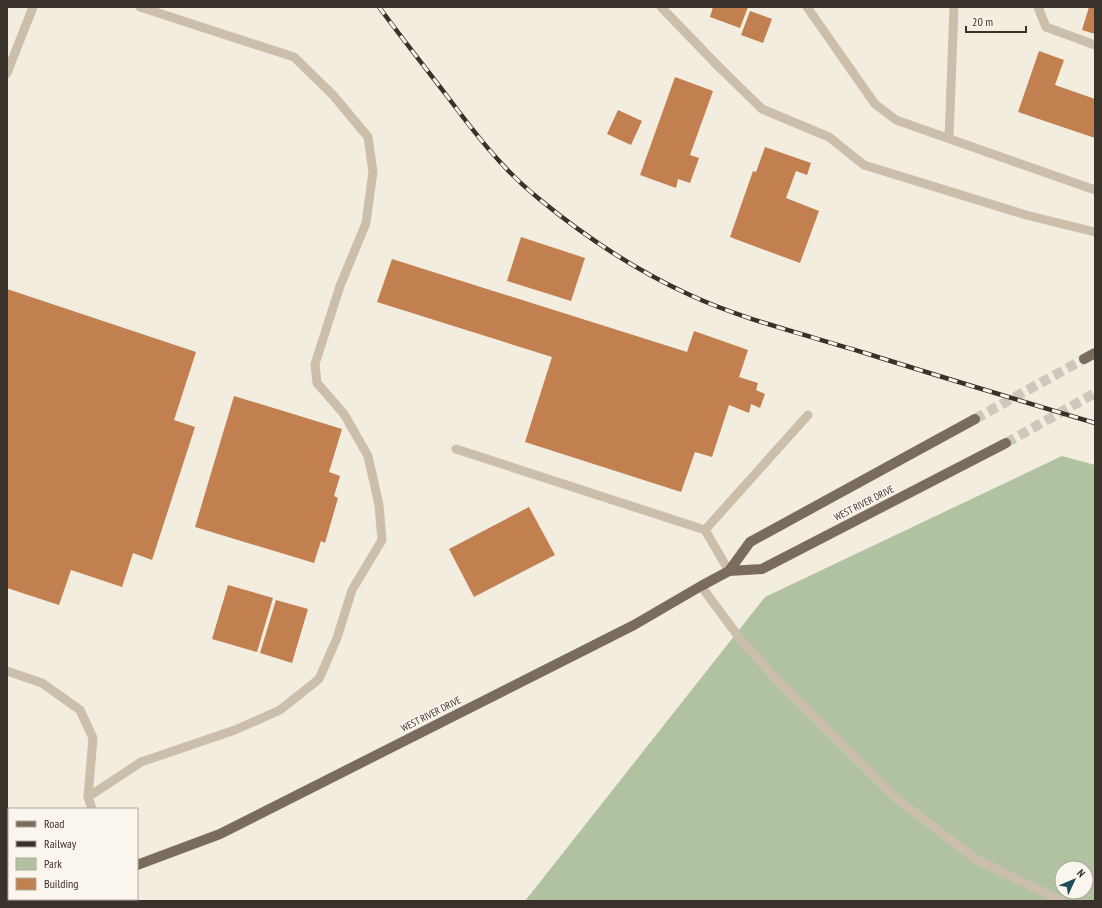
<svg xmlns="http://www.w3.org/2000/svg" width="1102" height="908" font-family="'PT Sans Narrow',sans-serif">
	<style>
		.green { fill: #b1c2a0; fill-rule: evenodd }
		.building { fill: #c27f4f }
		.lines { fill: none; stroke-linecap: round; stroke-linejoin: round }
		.primary-tunnel { stroke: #cec8bc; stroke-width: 10; stroke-dasharray: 10 5; stroke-linecap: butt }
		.service { stroke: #cbbfac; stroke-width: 9 }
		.primary { stroke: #7a6c5c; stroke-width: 10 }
		.rail-casing { stroke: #39322b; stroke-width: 4.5 }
		.rail { stroke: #faf6ed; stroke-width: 3; stroke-dasharray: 9; stroke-linecap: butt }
		.labels { text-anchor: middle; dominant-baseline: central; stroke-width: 3; stroke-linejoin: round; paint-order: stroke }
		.street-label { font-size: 10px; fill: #39322b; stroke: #faf6ed }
	</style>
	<rect width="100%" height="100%" fill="#f3ede0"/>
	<path class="green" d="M1062 456 1095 465V901H525L765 597ZM1062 868H1086V892H1062Z"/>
	<g class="building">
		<polygon points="713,7 748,7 740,28 710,17"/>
		<polygon points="1089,7 1095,7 1095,34 1082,30"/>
		<polygon points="750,11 772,19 763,43 741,35"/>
		<polygon points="1039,51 1064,60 1055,85 1095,99 1095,138 1018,112"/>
		<polygon points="675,77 713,91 690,155 699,158 690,183 678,179 676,188 640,175"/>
		<polygon points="618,110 642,121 631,145 607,134"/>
		<polygon points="765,147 811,163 807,175 796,171 786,198 819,211 800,263 730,237 753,171 756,172"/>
		<polygon points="521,237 585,258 571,301 507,281"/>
		<polygon points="392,259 687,352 694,331 748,350 739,377 758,383 756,390 765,394 760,408 751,404 749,413 729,405 712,457 695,452 681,492 525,442 552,357 377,302"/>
		<polygon points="7,289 196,352 174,420 195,427 152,560 133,553 122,587 71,570 59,605 7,588"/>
		<polygon points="234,396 342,429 329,472 340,476 334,496 338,498 325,543 321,541 314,563 195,527"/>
		<polygon points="529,507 555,555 474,597 449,549"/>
		<polygon points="228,585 273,598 257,652 212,639"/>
		<polygon points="276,600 308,609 292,663 260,653"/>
	</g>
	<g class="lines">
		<g class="primary-tunnel">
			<polyline points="975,419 1084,359"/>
			<polyline points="1006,443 1095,393"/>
		</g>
		<g class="service">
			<polyline points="661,7 718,66 762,109 829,137 864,165 1026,215 1095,232"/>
			<polyline points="807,7 875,104 896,120 1095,190"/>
			<polyline points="1038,7 1046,27 1095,45"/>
			<polyline points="7,73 33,7"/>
			<polyline points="949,138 954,7"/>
			<polyline points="456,449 705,530 729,571"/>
			<polyline points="705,530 808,415"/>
			<polyline points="701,586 741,640 776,679 897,799 977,860 1062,901"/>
			<polyline points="7,671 42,683 80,710 93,738 88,797 92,809"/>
			<polyline points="88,797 141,762 235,730 280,710 319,679 337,638 352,590 382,540 379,505 368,456 344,414 317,383 315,364 340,286 366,223 373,172 368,137 333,95 294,57 140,7"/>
		</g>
		<g class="primary">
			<polyline points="1084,359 1095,353"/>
			<polyline points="729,571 750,542 975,419"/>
			<polyline points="137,865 220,834 634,625 701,586 729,571 762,569 1006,443"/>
			<polyline points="7,900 11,899"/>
		</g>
		<defs>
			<path id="rail" d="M379 7C401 37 424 66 447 96 474 132 502 169 538 198 584 236 635 270 690 295 744 320 807 335 865 353 941 377 1018 400 1095 423"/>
		</defs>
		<use href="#rail" class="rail-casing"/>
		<use href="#rail" class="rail"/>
	</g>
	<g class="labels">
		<g class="street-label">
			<text transform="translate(864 503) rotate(-27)">WEST RIVER DRIVE</text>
			<text transform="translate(431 714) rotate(-27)">WEST RIVER DRIVE</text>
		</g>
	</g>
	<rect width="1102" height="908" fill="none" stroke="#39322b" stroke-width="16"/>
	<rect x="8" y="808" width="130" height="92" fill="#faf6ed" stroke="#ada89f"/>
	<rect x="16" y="821" width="20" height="6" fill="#7a6c5c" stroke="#ada89f"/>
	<text x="44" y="828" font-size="12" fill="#39322b">Road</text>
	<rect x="16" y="841" width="20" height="6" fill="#39322b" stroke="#ada89f"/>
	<text x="44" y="848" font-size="12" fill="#39322b">Railway</text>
	<rect x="16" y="858" width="20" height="12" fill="#b1c2a0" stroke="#ada89f"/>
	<text x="44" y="868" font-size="12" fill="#39322b">Park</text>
	<rect x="16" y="878" width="20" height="12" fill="#c27f4f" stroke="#ada89f"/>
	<text x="44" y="888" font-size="12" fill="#39322b">Building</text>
	<g transform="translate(1074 880) rotate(46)"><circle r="19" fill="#faf6ed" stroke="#ada89f"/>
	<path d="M0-3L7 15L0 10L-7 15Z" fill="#214c5a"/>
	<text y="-6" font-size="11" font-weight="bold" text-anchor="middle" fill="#39322b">N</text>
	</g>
	<path d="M966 26v6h60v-6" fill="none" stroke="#39322b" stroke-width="2"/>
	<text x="972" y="26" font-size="12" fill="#39322b" stroke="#faf6ed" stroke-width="3" paint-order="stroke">20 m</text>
</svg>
